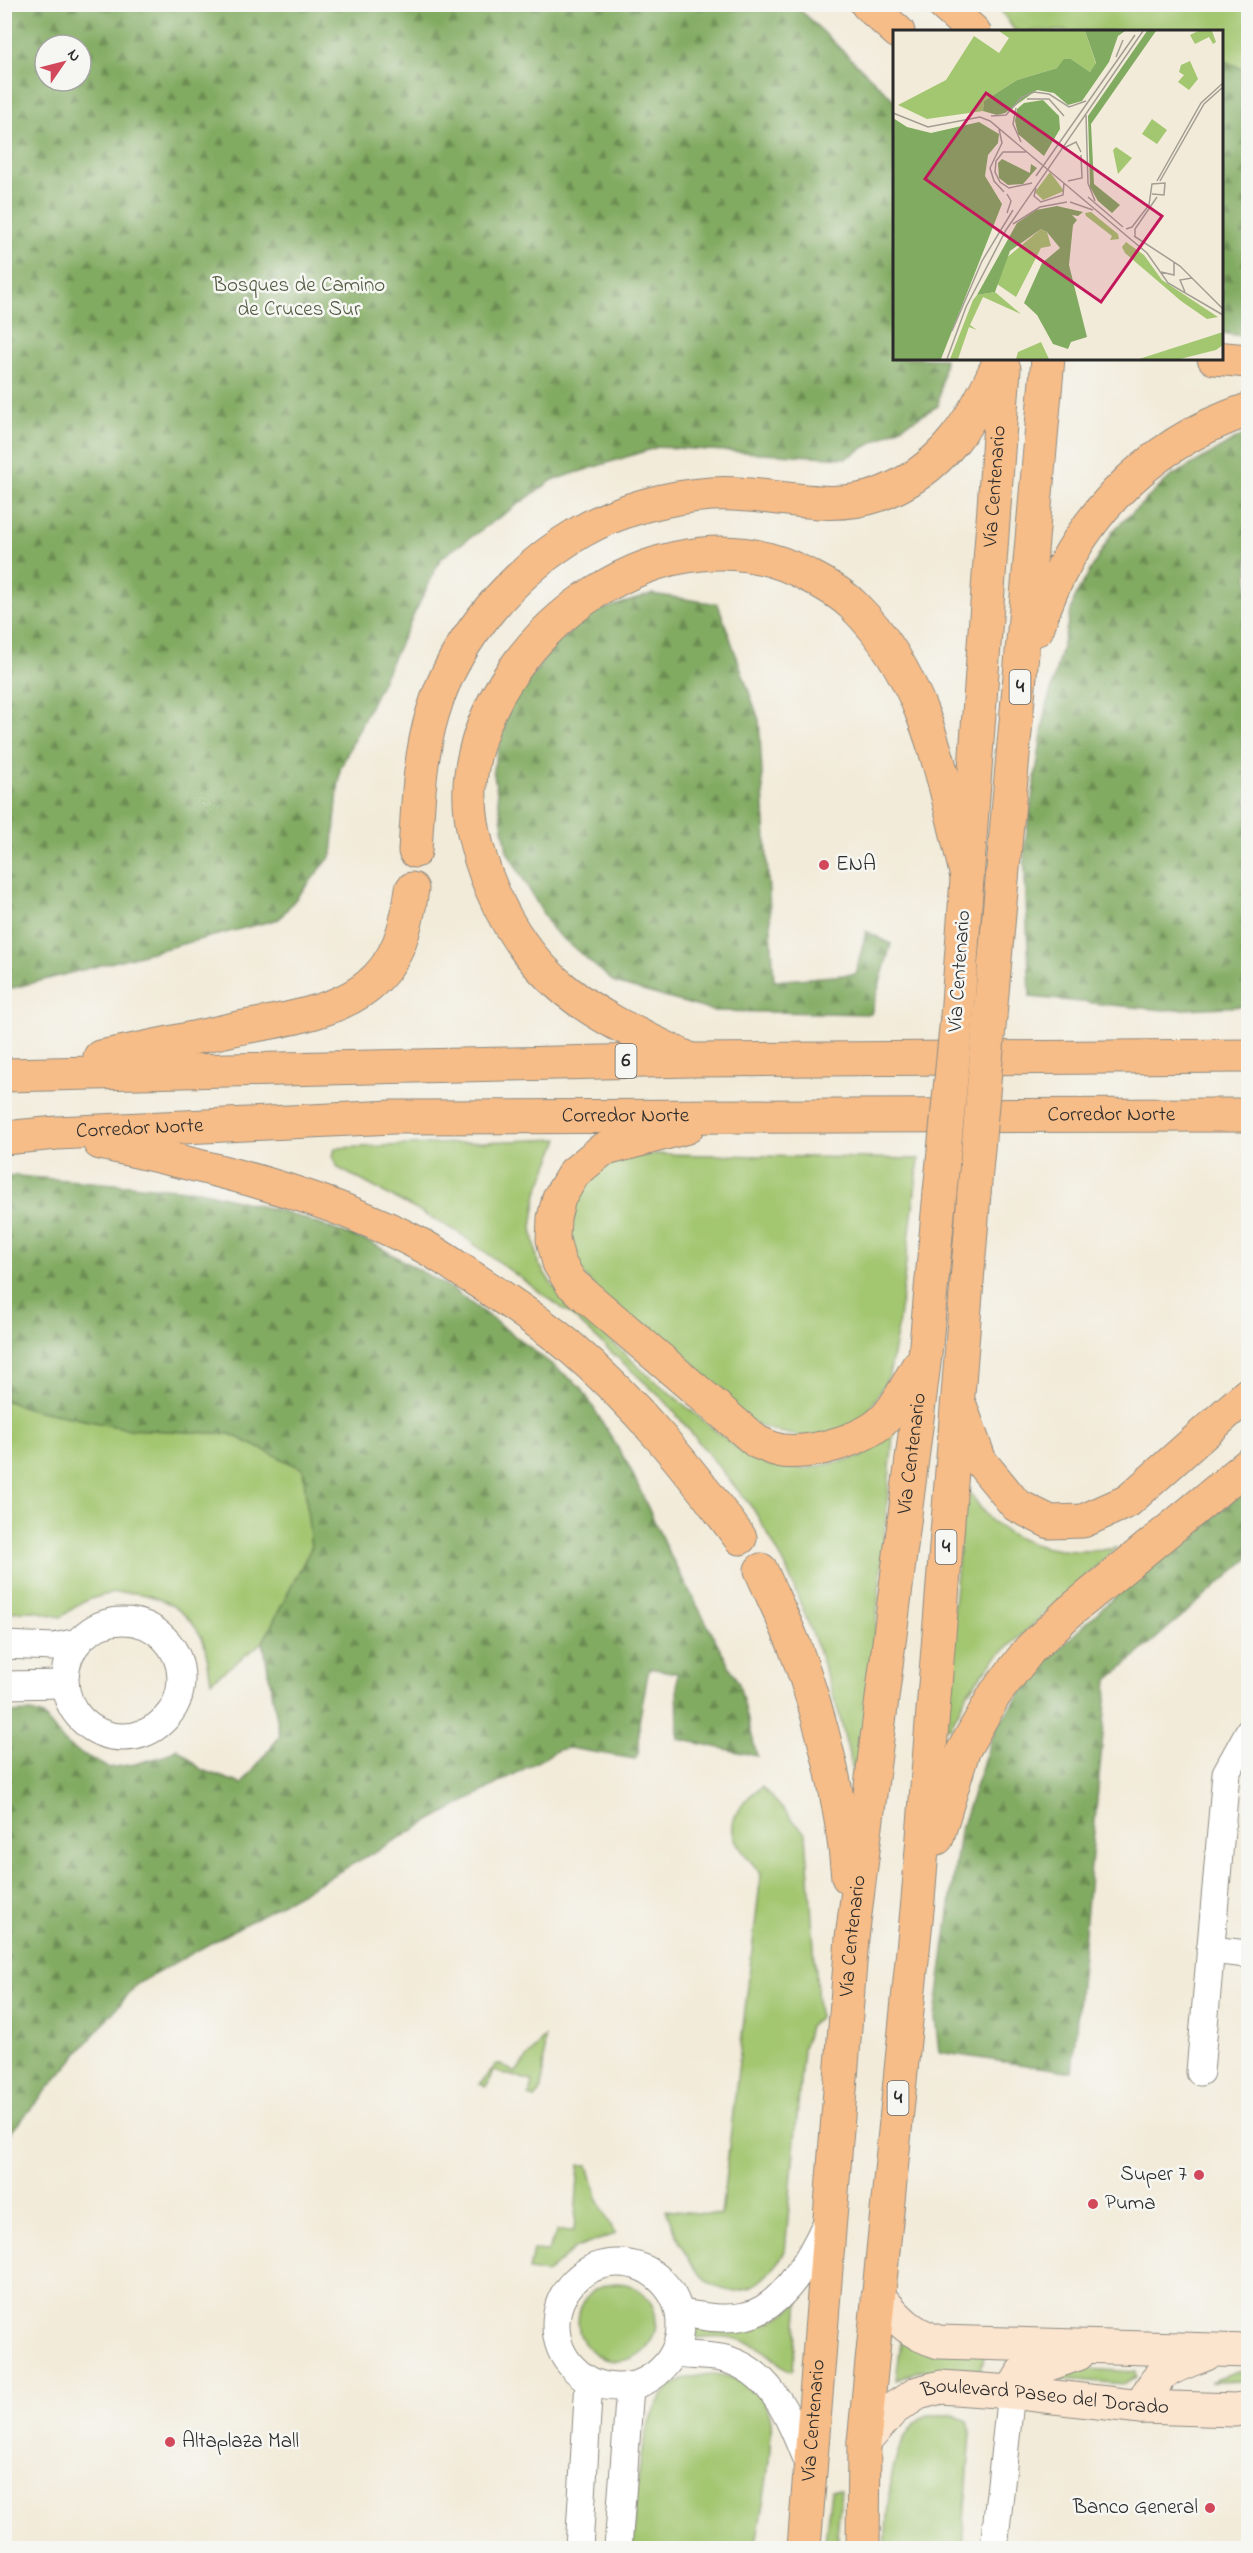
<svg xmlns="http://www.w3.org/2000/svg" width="1253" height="2553" font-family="'Indie Flower',sans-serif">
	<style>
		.green { fill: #a3c670; stroke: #67784e; stroke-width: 1.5 }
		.forest { fill: url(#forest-firs); stroke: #566b46; stroke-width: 1.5; fill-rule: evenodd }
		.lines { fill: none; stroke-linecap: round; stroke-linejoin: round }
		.street-casing { stroke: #8e8b82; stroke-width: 29 }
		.secondary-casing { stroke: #8e8b82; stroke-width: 35 }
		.highway-casing { stroke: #8e8b82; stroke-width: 35 }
		.street { stroke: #fff; stroke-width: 27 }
		.secondary { stroke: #fce5cf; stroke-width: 33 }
		.highway { stroke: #f7bd88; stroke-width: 33 }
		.highway-bridge-casing { stroke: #8e8b82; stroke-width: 35; stroke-linecap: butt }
		.highway-bridge { stroke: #f7bd88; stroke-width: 33 }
		.poi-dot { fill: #d1495b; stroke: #f6f6f2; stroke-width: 2 }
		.labels { text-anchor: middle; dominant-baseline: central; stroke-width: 5; stroke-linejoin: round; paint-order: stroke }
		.shield { fill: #f6f6f2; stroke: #686867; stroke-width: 1.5 }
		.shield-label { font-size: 20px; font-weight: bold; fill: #2b2b2b }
		.park-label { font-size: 21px; fill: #4f5a40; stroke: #f6f6f2 }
		.street-label { font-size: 21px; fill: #2b2b2b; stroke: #f6f6f2 }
		.poi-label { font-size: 21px; fill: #2b2b2b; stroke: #f6f6f2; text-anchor: start }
		.inset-road { fill: none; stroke: #a29e93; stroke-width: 1.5 }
		.view { fill: #c2185b; fill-opacity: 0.15; stroke: #c2185b; stroke-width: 3 }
		.inset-edge { fill: none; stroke: #2b2b2b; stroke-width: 3 }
	</style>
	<defs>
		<pattern id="forest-firs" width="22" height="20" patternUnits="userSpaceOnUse" patternTransform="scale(1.5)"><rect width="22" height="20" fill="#82ab62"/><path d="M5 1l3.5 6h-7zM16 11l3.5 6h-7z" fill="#6b8b51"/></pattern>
	</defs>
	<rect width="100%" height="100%" fill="#f6f6f2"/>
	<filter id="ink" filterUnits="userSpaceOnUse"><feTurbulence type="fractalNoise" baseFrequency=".0167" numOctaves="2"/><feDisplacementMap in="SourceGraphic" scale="12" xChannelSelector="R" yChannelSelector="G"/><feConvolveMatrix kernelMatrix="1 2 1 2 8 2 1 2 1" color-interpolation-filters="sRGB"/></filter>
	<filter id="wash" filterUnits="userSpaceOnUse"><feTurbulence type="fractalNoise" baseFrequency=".008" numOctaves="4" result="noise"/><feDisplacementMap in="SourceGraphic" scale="24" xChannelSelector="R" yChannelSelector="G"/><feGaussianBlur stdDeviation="1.35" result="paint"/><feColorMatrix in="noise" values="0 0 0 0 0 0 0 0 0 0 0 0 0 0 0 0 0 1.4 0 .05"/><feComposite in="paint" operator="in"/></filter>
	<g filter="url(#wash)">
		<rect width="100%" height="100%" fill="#f2ebd9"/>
		<g class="green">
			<polygon points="997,5 1248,5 1248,72 1222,60 1222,32 1015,31"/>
			<polygon points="559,1139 537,1193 532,1228 538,1263 553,1286 643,1371 737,1448 770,1465 805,1469 861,1457 878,1445 894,1424 859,1817 854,1775 839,1714 816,1643 785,1565 754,1510 667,1403 570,1314 456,1231 338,1168 333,1157 335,1148"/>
			<polygon points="657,1154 919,1159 898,1328 889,1376 865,1417 836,1433 802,1437 775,1431 748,1421 597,1291 575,1264 567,1234 576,1197 597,1172 620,1158"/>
			<path d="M4 1400 30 1409 129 1429 230 1434 304 1469 311 1548 263 1642 211 1681C208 1667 208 1648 201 1636 177 1594 126 1582 84 1602 76 1605 69 1612 61 1617L35 1611 5 1612Z"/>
			<path d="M965 1484C973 1496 982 1513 993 1522 1028 1551 1073 1555 1117 1548L996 1658 969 1690 950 1728 943 1726Z"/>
			<path d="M762 1787 806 1834 819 2017 809 2027 803 2049 785 2252C764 2283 737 2309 702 2276 685 2260 675 2231 666 2210L721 2215 761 1874C754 1864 740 1851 735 1839 726 1818 746 1797 762 1787Z"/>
			<polygon points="545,2037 542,2089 534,2098 529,2096 532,2081 493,2071 487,2087 480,2084 497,2064 501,2064 515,2073"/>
			<polygon points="579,2165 588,2165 597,2197 615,2234 576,2248 547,2273 529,2270 533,2250 548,2251 557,2231 574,2231"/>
			<circle cx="617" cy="2322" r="39"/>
			<path d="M799 2301 793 2369 791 2371C781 2368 776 2359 768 2354 747 2338 721 2334 696 2338L697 2327C731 2338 775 2328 799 2301Z"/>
			<polygon points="902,2335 985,2354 981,2371 921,2370 896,2380"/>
			<polygon points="1055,2367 1136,2372 1136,2377 1125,2384 1041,2377"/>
			<polygon points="1248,2368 1248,2381 1210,2382"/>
			<path d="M715 2374C741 2377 766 2393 771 2421 772 2429 770 2440 770 2448 768 2482 761 2515 755 2548H633C637 2505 635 2402 679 2382 690 2376 703 2375 715 2374Z"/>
			<path d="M927 2415H954L968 2422 971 2432 962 2548H885C888 2509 887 2434 927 2415Z"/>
			<polygon points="831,2490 841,2490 836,2548 824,2548"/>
		</g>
		<g class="forest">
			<path d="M5 4 795 5 894 100V358L945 359 938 406 846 458 658 447 553 480 441 558 340 769 332 855 279 919 5 990ZM45 45H81V81H45Z"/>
			<polygon points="1222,60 1248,72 1248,337 1222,333"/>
			<polygon points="1248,432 1248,1006 1164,1010 1030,997 1024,850 1045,714 1074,599 1113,531 1170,477"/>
			<polygon points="652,594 718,604 759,720 774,981 856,974 866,931 891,944 871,1014 713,1011 615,983 552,929 507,851 493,769 509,707 553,647 591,613"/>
			<polygon points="5,1175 200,1191 285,1212 372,1243 452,1289 524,1343 581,1387 630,1468 667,1549 739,1684 757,1756 678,1739 677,1673 649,1668 639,1722 639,1752 635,1759 569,1748 558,1750 137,1984 5,2139 5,1713 32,1712 43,1716 68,1746 108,1768 135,1764 164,1756 177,1748 202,1770 242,1784 280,1736 263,1642 311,1548 303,1469 230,1434 129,1429 30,1409 5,1400"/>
			<polygon points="1248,1488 1248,1559 1108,1680 1072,2072 939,2052 935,2017 960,1831 995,1728 1043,1664 1114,1597"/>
		</g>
	</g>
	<g filter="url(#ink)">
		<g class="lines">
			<defs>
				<g id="street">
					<circle cx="123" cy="1679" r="58"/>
					<polyline points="4,1645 54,1647 78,1642"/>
					<polyline points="4,1685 64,1684"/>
					<polyline points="1210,1950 1248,1954"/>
					<polyline points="1200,2072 1226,1773 1248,1733"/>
					<circle cx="618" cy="2325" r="62"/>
					<path d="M680 2313C701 2316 724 2321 745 2316 784 2308 811 2256 826 2224"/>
					<path d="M674 2354C689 2356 706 2355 721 2358 774 2369 792 2425 810 2469"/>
					<polyline points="579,2548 589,2381"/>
					<polyline points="618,2548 630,2387"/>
					<polyline points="994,2548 1011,2392"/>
				</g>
				<g id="secondary">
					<path d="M878 2296C898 2319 909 2333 939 2342L1248 2351"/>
					<polyline points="1011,2392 1023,2373 1078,2354"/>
					<path d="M1141 2407C1161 2368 1166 2369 1206 2354"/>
					<path id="s1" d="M864 2442 893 2409 918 2393 941 2387 1011 2392 1141 2407 1235 2410 1248 2408"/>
				</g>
				<g id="highway">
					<polyline points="867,4 898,32"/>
					<polyline points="943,4 974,32"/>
					<polyline points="1214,358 1248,361"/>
					<path d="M1037 629C1070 526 1144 444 1248 410"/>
					<path d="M415 851C418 805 419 757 433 712 455 638 515 570 582 531 620 509 668 497 711 494 766 490 825 514 878 495 943 471 974 419 1001 358"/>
					<polyline points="990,1016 1048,358"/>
					<path id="s2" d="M957 1017 1004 369"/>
					<path d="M100 1057C145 1048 189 1039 234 1029 276 1021 334 1014 368 986 398 962 407 926 412 889"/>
					<path d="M685 1057C643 1037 601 1019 565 990 533 964 508 928 492 890 477 855 466 812 471 774 491 629 671 499 809 576 825 584 842 594 854 606 927 677 944 782 967 877"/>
					<polyline points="4,1075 692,1060 1248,1056"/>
					<path d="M687 1127 602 1150 574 1173 559 1198 554 1218 553 1239 559 1263 571 1283 757 1442C765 1445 774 1450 783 1451 814 1454 870 1439 889 1414 901 1399 909 1381 918 1366"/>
					<path id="s3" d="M4 1138 57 1133 393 1117 1248 1115"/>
					<path d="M100 1143C209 1167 323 1193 423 1246 440 1255 456 1267 473 1278 505 1299 539 1321 569 1346 634 1401 690 1470 740 1538"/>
					<polyline points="961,1408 980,1461 1016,1505 1050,1522 1083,1521 1128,1501 1248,1394"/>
					<path d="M761 1570C772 1596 786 1623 796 1650 822 1719 842 1803 848 1877"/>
					<polyline points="937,1838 963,1751 995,1694 1030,1649 1068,1613 1248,1465"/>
					<path id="s4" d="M804 2548 852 1938 925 1355 940 1192"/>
					<polyline points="863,2548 864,2442 918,1900 974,1193"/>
				</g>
			</defs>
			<use href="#street" class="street-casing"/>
			<use href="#secondary" class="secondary-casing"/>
			<use href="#highway" class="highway-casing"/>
			<use href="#street" class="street"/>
			<use href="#secondary" class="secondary"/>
			<use href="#highway" class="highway"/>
			<defs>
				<g id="highway-bridge">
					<polyline points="940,1192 957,1017"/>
					<polyline points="974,1193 990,1016"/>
				</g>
			</defs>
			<use href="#highway-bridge" class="highway-bridge-casing"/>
			<use href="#highway-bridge" class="highway-bridge"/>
		</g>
	</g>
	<g class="poi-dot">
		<circle cx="824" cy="865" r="6"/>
		<circle cx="1199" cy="2175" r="6"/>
		<circle cx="1093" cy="2204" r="6"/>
		<circle cx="170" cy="2442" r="6"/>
		<circle cx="1210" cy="2508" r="6"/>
	</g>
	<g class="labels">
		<g class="shield">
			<rect x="1009.5" y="670" width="21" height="34" rx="4.5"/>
			<rect x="615.5" y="1044" width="21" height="34" rx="4.5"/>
			<rect x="935.5" y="1530" width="21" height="34" rx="4.5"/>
			<rect x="887.5" y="2081" width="21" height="34" rx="4.5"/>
		</g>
		<g class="shield-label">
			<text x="1020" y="687">4</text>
			<text x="626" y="1061">6</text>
			<text x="946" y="1547">4</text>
			<text x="898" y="2098">4</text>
		</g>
		<g class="park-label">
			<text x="299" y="286">Bosques de Camino<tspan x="299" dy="24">de Cruces Sur</tspan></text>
		</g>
		<g class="street-label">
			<text stroke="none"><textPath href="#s2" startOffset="532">Vía Centenario</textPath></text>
			<text transform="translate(960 971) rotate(-86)">Vía Centenario</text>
			<text stroke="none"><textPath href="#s3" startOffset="1108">Corredor Norte</textPath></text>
			<text stroke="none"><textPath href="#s3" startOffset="622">Corredor Norte</textPath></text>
			<text stroke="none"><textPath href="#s3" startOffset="136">Corredor Norte</textPath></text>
			<text stroke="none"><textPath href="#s4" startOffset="1100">Vía Centenario</textPath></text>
			<text stroke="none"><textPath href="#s4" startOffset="614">Vía Centenario</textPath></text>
			<text stroke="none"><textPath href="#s1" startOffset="202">Boulevard Paseo del Dorado</textPath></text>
			<text stroke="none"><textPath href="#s4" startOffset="128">Vía Centenario</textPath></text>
		</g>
		<g class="poi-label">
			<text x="836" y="865">ENA</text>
			<text x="1187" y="2175" text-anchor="end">Super 7</text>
			<text x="1105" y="2204">Puma</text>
			<text x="182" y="2442">Altaplaza Mall</text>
			<text x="1198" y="2508" text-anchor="end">Banco General</text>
		</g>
	</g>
	<g transform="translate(893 30)">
		<rect width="330" height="330" fill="#f2ebd9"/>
		<path d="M106 1H192L203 34 197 42 178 29 164 38 124 50 91 71 90 81 34 89 5 75 53 50 81 6 106 23 116 8ZM305 1H319L323 12 320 14 316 7 302 14 297 5ZM297 31 305 49 296 60 285 52 291 45 286 42 288 35ZM259 89 274 100 264 114 249 104ZM223 117 239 128 225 144 220 120ZM157 142 171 161 150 170 142 162ZM198 182 225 204 226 209 217 210 219 206 193 186 192 183ZM148 199 154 202 158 216 148 218 123 267 104 254 112 229ZM233 212 251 225 269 250 325 287 314 289 288 271 232 223 229 217ZM102 262 128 284 90 267 77 295 84 300 76 297 65 329H57L80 270 84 265ZM330 302V315L323 320 287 329H246ZM148 312 156 329H123L125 322Z" fill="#a3c670"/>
		<path d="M192 1H232L225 6 216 32 189 71 175 75 161 63 144 60 112 83 104 85 90 81 91 71 124 50 164 38 171 29H178L197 42 203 33ZM254 1H263L198 94 201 154 227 175 219 183 205 171 197 157 195 86ZM150 70 166 86 167 99 151 126 125 104 122 91 124 79 131 73ZM0 88 14 97 38 103 86 92 106 104 105 113 95 125 92 146 109 174 48 329H0ZM109 129 137 143 138 134 144 138 130 154 115 155 106 148 105 133ZM164 176 190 182 185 186 179 185 184 190 180 195 176 235 194 307 178 312 175 319 160 314 144 285 131 273 149 233 167 218 154 202 148 199 117 221 102 262 84 265 124 193 143 180Z" fill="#82ab62"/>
		<path class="inset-road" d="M223 27 230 10M134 69H156L171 86M123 78 120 94 128 112M0 83 35 97 87 87 97 91 254 223 275 253 330 285M193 85 195 153 202 171M98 86 113 85 129 67 141 62 156 64 176 77 193 71M106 99 109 113 97 138 101 151 111 162M171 118 183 112 188 122M133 122H110L103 131 102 142 107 152 116 158 139 153M143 146 242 5M175 151 189 148 188 125M264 151 308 73 330 53M267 151 311 74 330 57M143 158 141 166 148 172 170 165 171 153M114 164 118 171 114 183M195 167 230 197M177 172 200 180M120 194 147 177 174 172M233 199 239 197 256 175 259 154 272 153 271 165 259 164M241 206 287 236 330 279M242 207V199L264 167M268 242 281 245V233M292 262 287 250 299 248M59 301 89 231 120 180M54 329 73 277 113 200 250 1"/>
		<path class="view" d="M93 63 269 186 208 272 32 149Z"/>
		<rect width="330" height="330" class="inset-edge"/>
	</g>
	<rect width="1253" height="2553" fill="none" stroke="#f6f6f2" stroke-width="24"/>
	<g transform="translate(63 63) rotate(55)"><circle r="28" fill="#f6f6f2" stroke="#a5a5a2" stroke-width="1.5"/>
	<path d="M0-4.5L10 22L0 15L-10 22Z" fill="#d1495b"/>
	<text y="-9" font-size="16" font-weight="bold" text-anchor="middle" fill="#2b2b2b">N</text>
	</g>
</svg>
